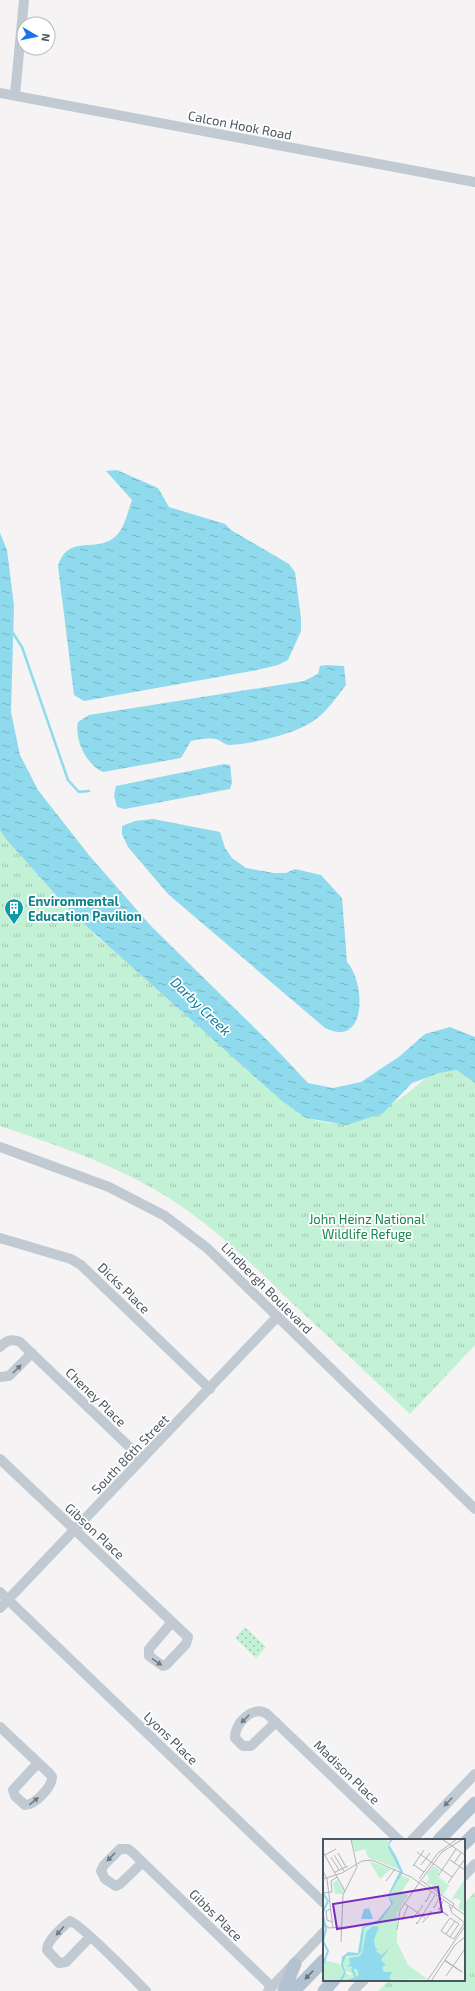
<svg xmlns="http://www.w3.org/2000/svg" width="475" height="1991" font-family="'Exo 2',sans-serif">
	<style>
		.grass { fill: url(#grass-dots) }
		.park { fill: url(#park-tufts) }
		.pitch { fill: #c3f1d5 }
		.water { fill: url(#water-ripples) }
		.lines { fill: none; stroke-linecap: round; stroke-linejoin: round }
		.stream { stroke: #90daee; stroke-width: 2.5 }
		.minor { stroke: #c1cad2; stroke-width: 10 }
		.major { stroke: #b3c2d1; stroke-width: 13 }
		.oneway { fill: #6e7983 }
		.oneway2 { fill: #64717d }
		.labels { text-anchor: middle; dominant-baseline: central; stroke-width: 3.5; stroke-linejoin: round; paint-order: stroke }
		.street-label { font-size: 13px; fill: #4a5661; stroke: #fff }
		.culture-label { font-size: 13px; font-weight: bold; fill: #0d838f; stroke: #fff; text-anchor: start }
		.park-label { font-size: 13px; fill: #17864f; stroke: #fff }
		.water-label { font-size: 14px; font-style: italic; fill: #0c7c9b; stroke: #fff }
		.inset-river { fill: none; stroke: #90daee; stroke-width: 2 }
		.inset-road { fill: none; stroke: #b1b4b9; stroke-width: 1 }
		.view { fill: #7b2cbf; fill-opacity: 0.15; stroke: #7b2cbf; stroke-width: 2 }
		.inset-edge { fill: none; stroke: #4a5661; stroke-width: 2 }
	</style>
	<defs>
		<pattern id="grass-dots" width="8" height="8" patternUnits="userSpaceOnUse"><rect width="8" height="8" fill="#c3f1d5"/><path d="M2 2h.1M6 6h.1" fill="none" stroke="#a0c6b0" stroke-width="1.8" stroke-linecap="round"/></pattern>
		<pattern id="park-tufts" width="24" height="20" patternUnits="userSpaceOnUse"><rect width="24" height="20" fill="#c3f1d5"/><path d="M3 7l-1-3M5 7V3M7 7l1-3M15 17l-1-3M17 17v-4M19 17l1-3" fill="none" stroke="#a0c6b0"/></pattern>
		<pattern id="water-ripples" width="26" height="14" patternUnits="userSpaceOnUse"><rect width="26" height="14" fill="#90daee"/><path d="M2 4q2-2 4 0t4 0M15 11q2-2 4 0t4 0" fill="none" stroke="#78b4c4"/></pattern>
	</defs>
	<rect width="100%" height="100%" fill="#f5f3f3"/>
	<polygon class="grass" points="245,1627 266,1647 256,1658 235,1638"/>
	<g class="park">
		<path d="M0 826 74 913 100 940 112 948 307 1117C356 1139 409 1096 441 1063L475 1077V1345L410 1414C370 1376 330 1338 289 1300 247 1259 205 1218 154 1189 105 1161 53 1144 0 1126Z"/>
		<polygon points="475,1892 475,1991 378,1991 389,1980 464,1980 464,1903"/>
	</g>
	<g class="pitch">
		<polygon points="475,1906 475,1964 464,1954 464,1919"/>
		<polygon points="464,1963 468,1977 467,1991 413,1991 400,1980 464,1980"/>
	</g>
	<g class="water">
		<path d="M117 470 158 488 169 507 225 524 231 530 289 564 295 572 301 618V631L288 660 278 665 257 670 84 701 74 695 58 566C69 532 98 555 117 535 125 526 128 511 132 500L106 471Z"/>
		<polygon points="0,533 7,550 14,606 11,712 20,755 38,790 88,854 150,925 275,1048 308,1083 333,1088 361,1082 400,1056 425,1034 450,1027 475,1037 475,1083 457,1070 439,1073 412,1083 383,1113 347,1125 306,1118 282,1101 75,916 6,839 0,830"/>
		<path d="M327 665 344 666 346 685C336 698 326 713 312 722 294 734 252 744 230 745 226 745 222 742 219 740 210 737 200 739 191 741L181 758 103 772C87 765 74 740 78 722L89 715 304 681 318 674 320 666Z"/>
		<polygon points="224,764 230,765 232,783 230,789 125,809 117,807 114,796 116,786"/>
		<path d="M153 819 220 832 225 848 232 858 246 868 274 873H286L295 869 321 875 342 898 347 962C366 983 367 1049 325 1028L168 894 128 847 122 834V826L135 821Z"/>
	</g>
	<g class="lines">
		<polyline class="stream" points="11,630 22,647 68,780 79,792 89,791"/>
		<g class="minor">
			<polyline points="0,93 475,182"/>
			<polyline points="15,95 24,0"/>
			<polyline points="0,1147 109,1187 165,1216 207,1248 475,1509"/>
			<polyline points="0,1238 71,1259 81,1265 210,1389"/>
			<path d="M0 1347C6 1341 11 1338 20 1342L142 1459"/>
			<polyline points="0,1377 9,1376 32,1353"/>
			<polyline points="0,1459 188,1637 186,1644 166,1665 163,1666 149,1656 149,1649 172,1622"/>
			<polyline points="0,1592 324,1903"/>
			<polyline points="0,1608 277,1317"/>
			<path d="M276 1722 251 1746H243L235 1738C234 1724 253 1704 267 1714L399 1840"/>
			<path d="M0 1727 50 1774 52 1777C52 1787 35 1805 25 1805L15 1796 13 1790 38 1763"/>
			<polyline points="412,1840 475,1774"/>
			<polyline points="142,1863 120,1884 116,1886 105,1879 101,1871 104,1865 120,1849 128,1849 132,1852 272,1987"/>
			<polyline points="464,1876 475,1864"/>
			<path d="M90 1937 66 1962 59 1963 47 1950C46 1942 63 1926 70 1921 81 1924 134 1979 146 1991"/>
			<polyline points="268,1991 324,1932"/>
			<polyline points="353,1991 364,1980"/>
		</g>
		<g class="major">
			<polyline points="439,1840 475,1803"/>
			<polyline points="464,1844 475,1833"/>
			<polyline points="284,1991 295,1964"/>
			<polyline points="294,1991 324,1960"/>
			<polyline points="324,1991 334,1980"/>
		</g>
	</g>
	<defs><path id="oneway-solid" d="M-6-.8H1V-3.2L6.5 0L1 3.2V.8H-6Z"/></defs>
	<g class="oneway">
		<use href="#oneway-solid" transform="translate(17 1369) rotate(-46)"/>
		<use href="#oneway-solid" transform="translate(157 1662) rotate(34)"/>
		<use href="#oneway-solid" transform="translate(245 1719) rotate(135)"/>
		<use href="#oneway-solid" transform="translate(34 1801) rotate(-39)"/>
		<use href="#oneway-solid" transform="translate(448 1802) rotate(134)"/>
		<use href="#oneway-solid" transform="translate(111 1857) rotate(134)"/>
		<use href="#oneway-solid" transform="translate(60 1931) rotate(132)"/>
	</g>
	<use class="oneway2" href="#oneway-solid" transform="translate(309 1975) rotate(134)"/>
	<defs>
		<symbol id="building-pin" viewBox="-11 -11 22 30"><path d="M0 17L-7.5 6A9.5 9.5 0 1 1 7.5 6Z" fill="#0f9aa8" stroke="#fff"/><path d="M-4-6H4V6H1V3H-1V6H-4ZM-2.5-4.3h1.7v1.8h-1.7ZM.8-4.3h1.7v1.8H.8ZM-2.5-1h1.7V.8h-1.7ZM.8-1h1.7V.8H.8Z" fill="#fff"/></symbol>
	</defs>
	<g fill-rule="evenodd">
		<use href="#building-pin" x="3" y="897" width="22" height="30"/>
	</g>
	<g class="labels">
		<g class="street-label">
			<text transform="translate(240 125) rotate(11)">Calcon Hook Road</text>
			<text transform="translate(124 1288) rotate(44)">Dicks Place</text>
			<text transform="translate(267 1288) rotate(45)">Lindbergh Boulevard</text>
			<text transform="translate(96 1397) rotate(44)">Cheney Place</text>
			<text transform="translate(130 1454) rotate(-46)">South 86th Street</text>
			<text transform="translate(95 1531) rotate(43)">Gibson Place</text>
			<text transform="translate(171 1738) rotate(44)">Lyons Place</text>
			<text transform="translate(347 1772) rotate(44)">Madison Place</text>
			<text transform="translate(216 1915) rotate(44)">Gibbs Place</text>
		</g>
		<g class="culture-label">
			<text x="28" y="901">Environmental<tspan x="28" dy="15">Education Pavilion</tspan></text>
		</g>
		<g class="park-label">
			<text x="367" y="1219">John Heinz National<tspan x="367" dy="15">Wildlife Refuge</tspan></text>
		</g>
		<g class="water-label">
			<text transform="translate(201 1006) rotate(44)">Darby Creek</text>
		</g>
	</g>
	<g transform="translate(323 1839)">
		<rect width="142" height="142" fill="#f5f3f3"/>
		<path d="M110 27 117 31 114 37 124 44 115 39 110 46 103 44 106 40 104 35ZM142 40V73L135 69 138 62 133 59 128 61Z" fill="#c3f1d5"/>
		<path d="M28 0H64L79 32 45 18 42 10 32 13ZM46 22 68 30 57 40Z" fill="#c3f1d5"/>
		<path d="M78 36 87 40 79 52 85 56 74 74V103L85 126 104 140 19 142 21 133 27 136 31 135 23 132 20 125 22 118 37 115 40 90 53 85 69 66 67 56ZM115 39 126 46 120 56 108 48ZM0 121 17 125 21 132 16 142H0Z" fill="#c3f1d5"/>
		<path d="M14 41 22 52 20 55H12L10 44Z" fill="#c3f1d5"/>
		<path d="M67 0H70L66 6 73 17 80 33 66 57 70 64 56 84 41 89 38 113 35 116 23 117 20 125 23 134 19 142H16L21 133 18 126 19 118 25 113 35 114 39 88 55 81 68 65 65 56 77 32 65 8ZM46 69 50 80H38L41 70ZM50 87 56 88 51 101 52 108 55 111 52 112 59 116 67 108 58 121 63 126 59 128 61 133H69L66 138 68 142H28L36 136 34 130H28L30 127 24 128 27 125 26 119 35 118 39 115 43 93Z" fill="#90daee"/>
		<path class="inset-river" d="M0 73 5 62 0 54M0 76 3 90 0 102 5 112 0 126M25 142 33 139 29 130"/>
		<path class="inset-road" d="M119 0 142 16M0 13 22 52M94 13 129 38M15 14 23 28M2 16 13 10M11 16 21 32M8 18 16 31M127 21 142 31M131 24 138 14M91 26 101 33M98 26 107 14M90 27 101 11M0 32 4 40 10 89M12 33 25 27M115 37 133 10M0 40 19 34 39 22 49 21 88 38 142 76M96 40 115 14 134 0M63 42 72 30M99 42 131 65 128 70M96 44 119 13 140 0M125 44 142 20M0 54 9 53 8 42 14 38M102 61 103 63 108 53M81 64 102 79M126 66 129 74 142 84M111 67V69L116 59M115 69 116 71 120 62M8 70 3 72 4 81 9 83M119 72 125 76V77L119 73ZM89 80 100 67H98M79 81 85 67M93 83 94 85 112 56M99 84 109 73H106M0 85 6 89 19 88M74 91 77 71 96 44M123 95 132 82M127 98 136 85 127 79 118 92 127 98 131 100 142 83M18 103 20 56 34 28 28 0M122 122 139 133 122 121M123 137 142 110M104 142 142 87M108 142 132 106 142 98"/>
		<path class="view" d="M115 48 119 73 14 90 10 65Z"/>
		<rect width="142" height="142" class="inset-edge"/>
	</g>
	<g transform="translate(36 36) rotate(99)"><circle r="19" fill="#ffffff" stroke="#b7bbc0"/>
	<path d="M0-3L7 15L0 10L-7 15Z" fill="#1a73e8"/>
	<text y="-6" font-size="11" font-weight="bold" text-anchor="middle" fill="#4a5661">N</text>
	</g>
</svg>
